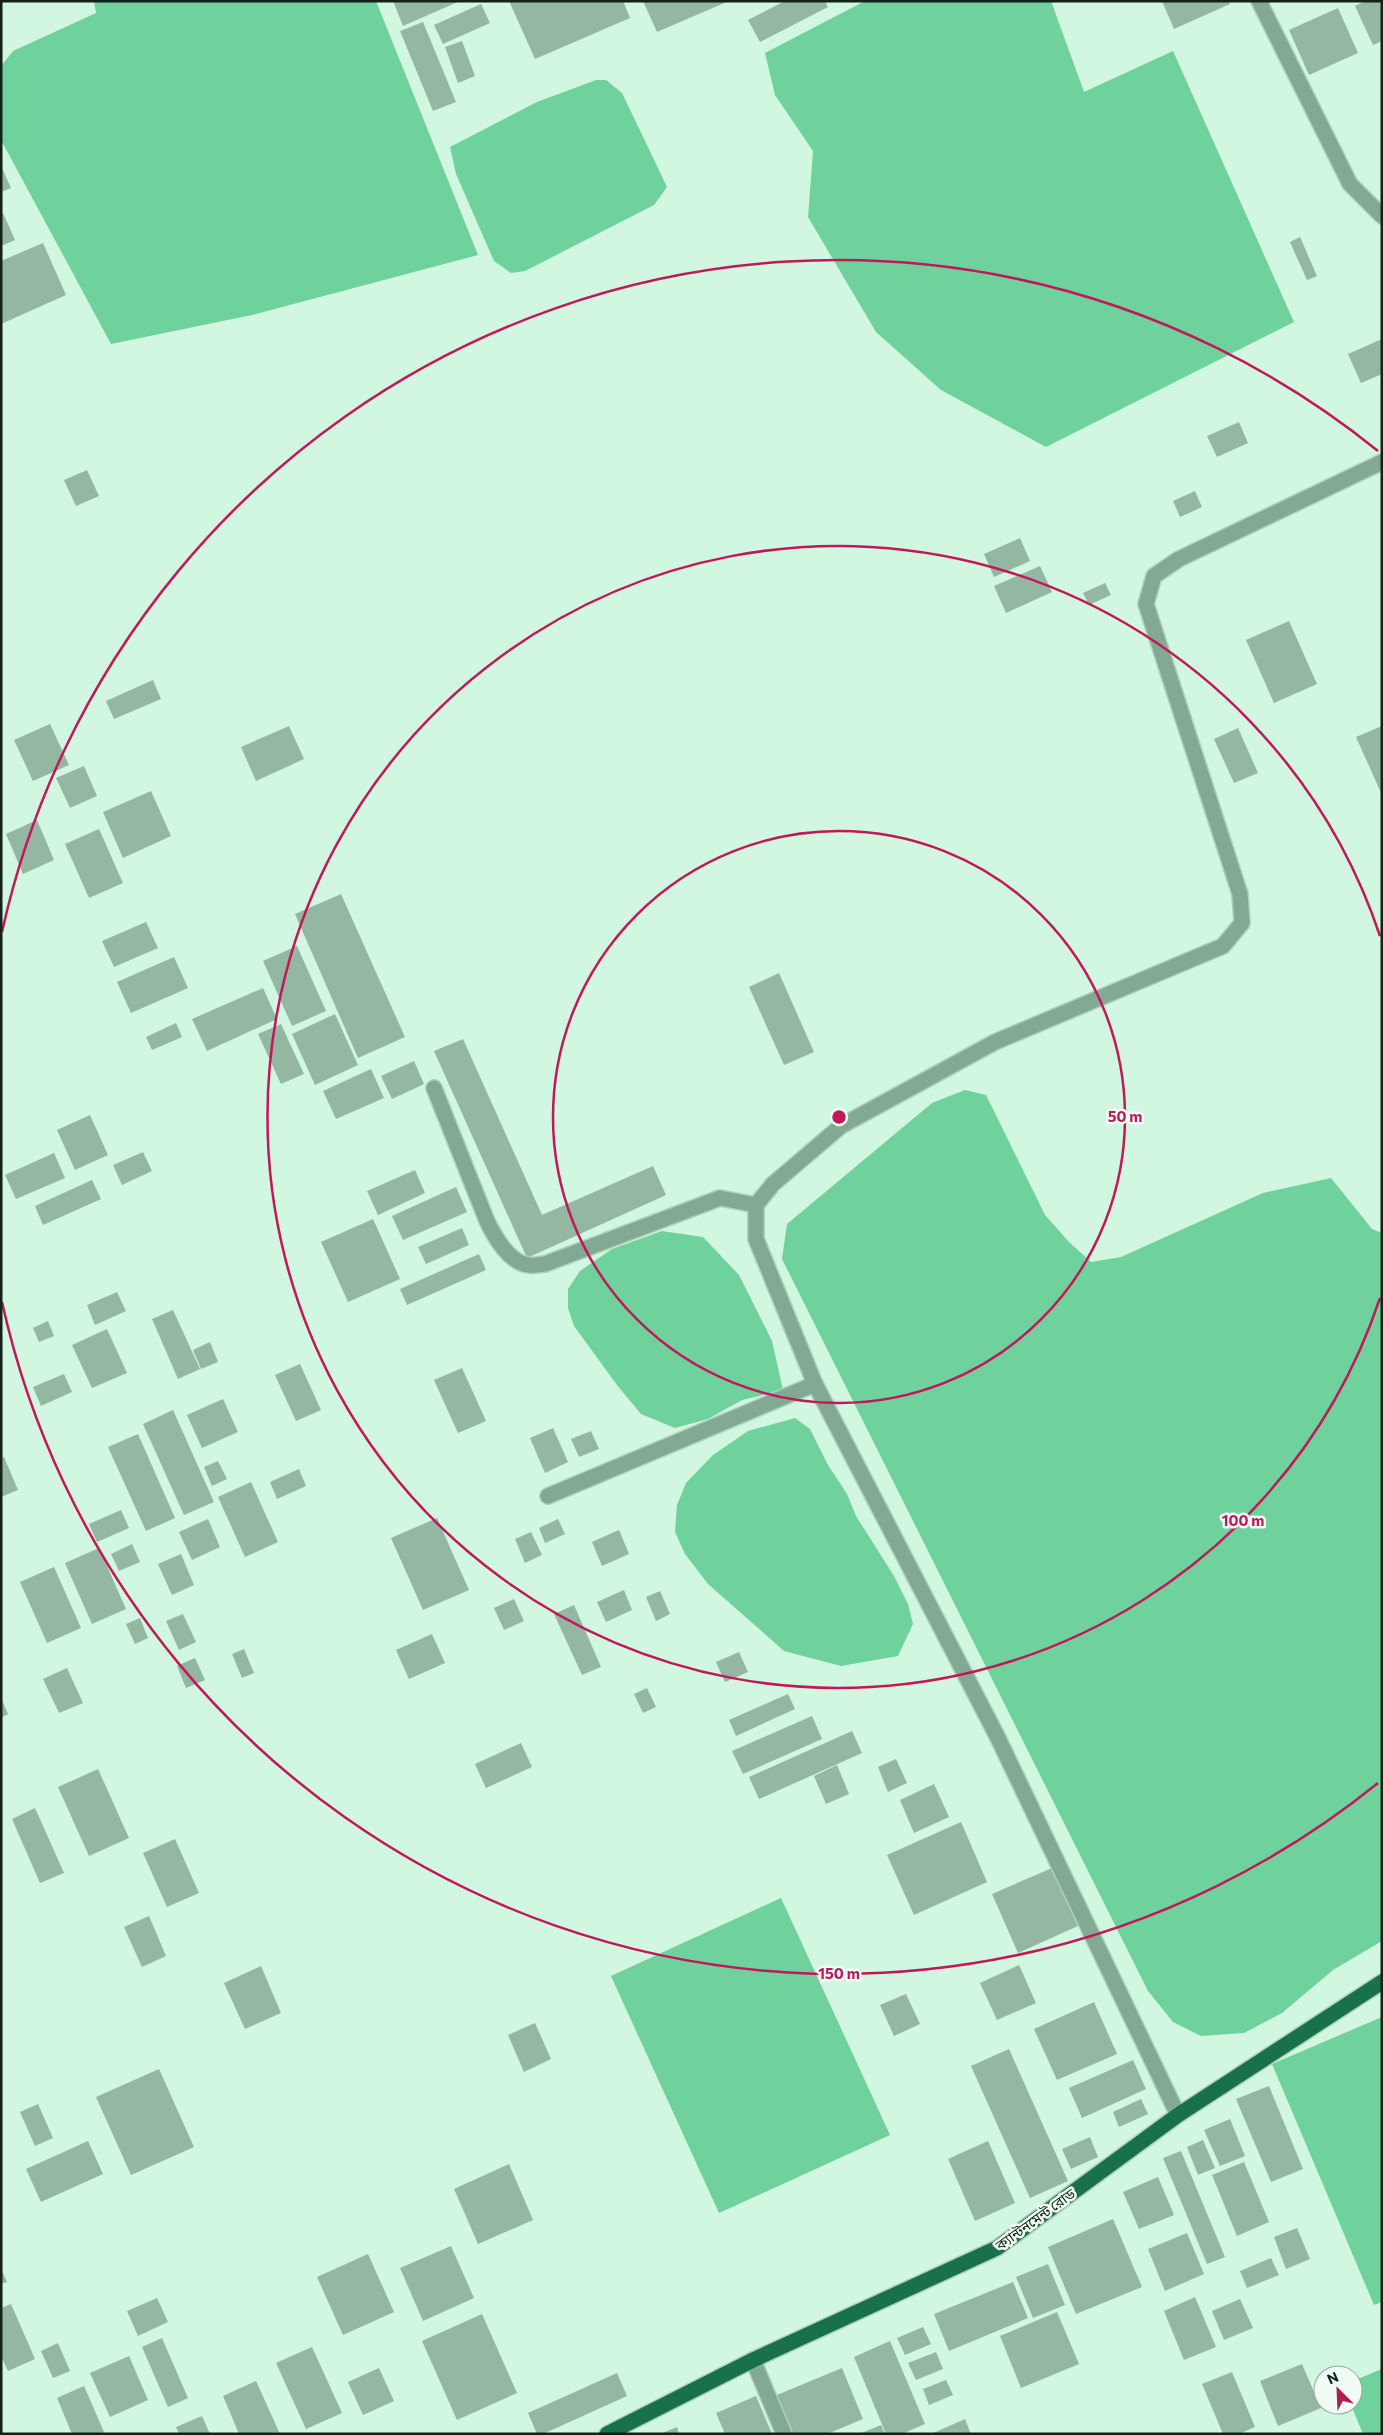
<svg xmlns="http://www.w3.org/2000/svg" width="1383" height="2435" font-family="Commissioner,'Noto Sans Bengali',sans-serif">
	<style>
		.water { fill: #6fd29d }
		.building { fill: #93b7a1 }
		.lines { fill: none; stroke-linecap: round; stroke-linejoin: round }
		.minor-casing { stroke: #afd0bc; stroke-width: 18 }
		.major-casing { stroke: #afd0bc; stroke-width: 18 }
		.minor { stroke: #82a992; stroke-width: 15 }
		.major { stroke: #187149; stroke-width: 15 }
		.ring { fill: none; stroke: #c2185b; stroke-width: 2.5 }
		.labels { text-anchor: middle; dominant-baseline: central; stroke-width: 5; stroke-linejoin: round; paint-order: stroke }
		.street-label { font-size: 14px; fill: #132119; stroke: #effdf4 }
		.centre { fill: #c2185b; stroke: #effdf4; stroke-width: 2.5 }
		.ring-label { font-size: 15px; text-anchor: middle; font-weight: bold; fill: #c2185b; stroke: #effdf4; stroke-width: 5; stroke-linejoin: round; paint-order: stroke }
	</style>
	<rect width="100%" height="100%" fill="#d1f7e0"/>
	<g class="water">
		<polygon points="94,1 376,1 478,255 252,315 111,344 1,140 1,66 13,51 96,13"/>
		<polygon points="865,1 1051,1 1084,92 1173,51 1294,322 1046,447 941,390 876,332 808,217 813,151 775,95 765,53"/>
		<polygon points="596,80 606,80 622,93 667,187 654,205 525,271 511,273 494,261 456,174 450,147 537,102"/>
		<polygon points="965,1090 986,1095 1045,1215 1069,1242 1091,1262 1121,1257 1263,1193 1331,1178 1372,1229 1382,1233 1382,1941 1333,1970 1282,2013 1244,2033 1201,2036 1173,2022 1148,1991 782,1259 787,1224 932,1103"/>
		<polygon points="662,1231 703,1237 739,1275 772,1341 783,1390 742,1400 708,1419 675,1428 641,1414 617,1385 574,1326 568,1308 568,1289 580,1271 612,1249"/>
		<polygon points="795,1418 810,1429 828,1465 847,1494 856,1516 894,1576 908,1604 913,1624 898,1656 841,1666 784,1651 708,1584 685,1554 675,1532 677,1505 686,1483 713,1455 748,1431"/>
		<polygon points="781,1898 890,2135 719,2213 611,1976"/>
		<polygon points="1382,2017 1382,2302 1374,2305 1272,2064"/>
		<polygon points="1382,2369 1382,2434 1363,2434 1351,2405 1353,2405 1353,2381"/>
	</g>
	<g class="building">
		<polygon points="393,1 460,1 403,26"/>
		<polygon points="509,1 623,1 630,18 535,59"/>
		<polygon points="643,1 729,1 657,32"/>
		<polygon points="785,1 825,1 828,7 760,42 748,20"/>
		<polygon points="1162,1 1228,1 1230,4 1174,29"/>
		<polygon points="1365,1 1382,1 1382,41 1373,45 1355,6"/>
		<polygon points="481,4 490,23 443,44 434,25"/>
		<polygon points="1338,8 1358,53 1309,75 1289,30"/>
		<polygon points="423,22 456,102 433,111 400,31"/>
		<polygon points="462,41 475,76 458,83 445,47"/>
		<polygon points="1,166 11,188 1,192"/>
		<polygon points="3,213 15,240 1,246 1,214"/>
		<polygon points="1300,237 1317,276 1307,280 1290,242"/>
		<polygon points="43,243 66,295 1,324 1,261"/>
		<polygon points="1382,339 1382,374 1361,383 1348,354"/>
		<polygon points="1239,422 1248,443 1217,457 1207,436"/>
		<polygon points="87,470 99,496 76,506 64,480"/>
		<polygon points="1195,491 1202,507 1180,517 1173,501"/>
		<polygon points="1020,538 1030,561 994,577 984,554"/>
		<polygon points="1040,566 1052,592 1006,613 994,586"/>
		<polygon points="1105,583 1111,595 1089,605 1083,593"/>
		<polygon points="1289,621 1317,684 1274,703 1246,640"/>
		<polygon points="153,680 161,699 114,719 106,701"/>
		<polygon points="50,724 69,765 33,781 14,740"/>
		<polygon points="289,726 304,759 256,781 241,747"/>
		<polygon points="1382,726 1382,795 1356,737"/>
		<polygon points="1238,728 1258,773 1234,783 1214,739"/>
		<polygon points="84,766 97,796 70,808 56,778"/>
		<polygon points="151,791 171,836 123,858 103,812"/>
		<polygon points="37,820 54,860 23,874 6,834"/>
		<polygon points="99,829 123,883 89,898 65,844"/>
		<polygon points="341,894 405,1037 358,1058 295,914"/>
		<polygon points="146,922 158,948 114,967 102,941"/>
		<polygon points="297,946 326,1011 292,1026 263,961"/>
		<polygon points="174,957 188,988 131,1013 117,982"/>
		<polygon points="779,973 814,1052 784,1065 749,987"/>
		<polygon points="263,988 277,1019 207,1051 192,1019"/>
		<polygon points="335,1014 358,1065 315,1085 292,1034"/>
		<polygon points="176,1023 182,1037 152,1050 146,1037"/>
		<polygon points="281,1024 304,1074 281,1084 258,1034"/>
		<polygon points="463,1039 542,1215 653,1166 666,1195 527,1258 434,1051"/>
		<polygon points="414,1061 424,1084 392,1099 381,1076"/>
		<polygon points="371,1069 384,1098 336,1119 323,1091"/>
		<polygon points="90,1115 108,1155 75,1170 57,1130"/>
		<polygon points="143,1152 152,1171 122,1185 113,1165"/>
		<polygon points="54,1153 65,1178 16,1199 5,1175"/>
		<polygon points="415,1170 425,1193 378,1215 367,1191"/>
		<polygon points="92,1180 101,1199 43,1225 35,1206"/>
		<polygon points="456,1187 467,1212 403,1240 392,1216"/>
		<polygon points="373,1219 400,1279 348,1302 321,1242"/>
		<polygon points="462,1228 469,1245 426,1264 418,1247"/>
		<polygon points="479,1254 486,1270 407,1305 400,1289"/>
		<polygon points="117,1292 126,1311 95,1325 87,1305"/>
		<polygon points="173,1310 200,1369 178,1379 152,1319"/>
		<polygon points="48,1321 54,1336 39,1342 33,1328"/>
		<polygon points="107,1329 127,1373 92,1388 72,1345"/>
		<polygon points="210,1342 218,1362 201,1369 193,1350"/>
		<polygon points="300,1364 321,1410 296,1421 275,1375"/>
		<polygon points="462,1368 486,1421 458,1433 434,1380"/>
		<polygon points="64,1374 72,1392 41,1406 33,1387"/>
		<polygon points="223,1399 238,1432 202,1448 187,1415"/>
		<polygon points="173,1410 214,1502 184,1515 143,1424"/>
		<polygon points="553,1428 568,1462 545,1473 530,1438"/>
		<polygon points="591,1431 599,1449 579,1457 571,1439"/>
		<polygon points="138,1434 175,1518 146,1531 108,1447"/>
		<polygon points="4,1457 18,1490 1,1497 1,1458"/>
		<polygon points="218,1461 227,1479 212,1486 204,1467"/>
		<polygon points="299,1469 306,1486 277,1499 270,1482"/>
		<polygon points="251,1482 278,1542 245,1557 218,1497"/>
		<polygon points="121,1510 129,1528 97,1542 89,1524"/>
		<polygon points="437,1518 469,1590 423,1610 391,1538"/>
		<polygon points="208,1519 220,1547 192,1560 179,1532"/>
		<polygon points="558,1519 565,1534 545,1543 539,1528"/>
		<polygon points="619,1530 629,1554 602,1566 592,1542"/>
		<polygon points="531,1532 542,1555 525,1563 515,1539"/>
		<polygon points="132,1544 140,1562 119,1571 111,1554"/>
		<polygon points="99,1548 126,1609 92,1624 65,1563"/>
		<polygon points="181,1554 194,1585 172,1595 158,1564"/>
		<polygon points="54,1567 81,1628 47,1643 20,1582"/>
		<polygon points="624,1590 632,1610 606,1622 597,1602"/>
		<polygon points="660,1591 670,1614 656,1621 646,1597"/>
		<polygon points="514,1599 524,1621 504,1630 494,1608"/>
		<polygon points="574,1605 601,1667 582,1675 554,1614"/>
		<polygon points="183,1614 196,1642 179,1650 166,1621"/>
		<polygon points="140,1618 148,1638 135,1644 126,1624"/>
		<polygon points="432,1634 445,1663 409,1679 396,1650"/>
		<polygon points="244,1649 254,1673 242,1678 232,1654"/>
		<polygon points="739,1652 748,1672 725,1682 716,1662"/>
		<polygon points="195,1658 205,1680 186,1688 177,1666"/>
		<polygon points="67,1668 83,1703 59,1713 43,1679"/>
		<polygon points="647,1688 656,1707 643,1713 634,1694"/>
		<polygon points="788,1694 795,1709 736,1736 729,1720"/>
		<polygon points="1,1698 8,1714 1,1718"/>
		<polygon points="812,1716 822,1739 743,1774 732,1751"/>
		<polygon points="852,1731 862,1753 759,1799 749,1777"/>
		<polygon points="521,1743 532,1767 486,1788 475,1764"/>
		<polygon points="896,1759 907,1783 888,1792 878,1767"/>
		<polygon points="837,1765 849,1794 826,1804 814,1776"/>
		<polygon points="98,1769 129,1838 89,1856 58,1787"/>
		<polygon points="934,1784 949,1817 914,1833 900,1800"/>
		<polygon points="35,1808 64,1873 40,1883 12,1819"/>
		<polygon points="961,1822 987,1882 914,1915 887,1855"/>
		<polygon points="175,1839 199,1893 167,1907 143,1853"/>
		<polygon points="1052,1868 1078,1926 1018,1953 992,1894"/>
		<polygon points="149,1916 166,1956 142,1967 124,1927"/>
		<polygon points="1019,1965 1036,2003 997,2020 980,1983"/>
		<polygon points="261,1966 281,2013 245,2029 224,1983"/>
		<polygon points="906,1994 920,2024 894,2036 880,2005"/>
		<polygon points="1094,2002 1117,2054 1057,2080 1034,2029"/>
		<polygon points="535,2023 551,2059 524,2072 508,2035"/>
		<polygon points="1009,2049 1068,2181 1030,2198 971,2066"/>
		<polygon points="1133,2060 1146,2089 1082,2118 1069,2088"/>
		<polygon points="159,2069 194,2147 131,2175 96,2097"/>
		<polygon points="1269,2086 1303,2169 1271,2182 1236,2099"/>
		<polygon points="1141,2099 1148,2114 1119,2127 1113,2112"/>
		<polygon points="38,2104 53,2138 35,2146 20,2112"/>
		<polygon points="1230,2119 1245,2156 1220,2166 1204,2130"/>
		<polygon points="1090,2137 1098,2157 1071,2169 1062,2149"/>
		<polygon points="1203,2140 1215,2168 1198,2175 1187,2147"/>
		<polygon points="88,2141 103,2174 41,2202 26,2169"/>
		<polygon points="988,2141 1015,2203 975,2221 948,2159"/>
		<polygon points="1181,2151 1225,2257 1207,2264 1163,2158"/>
		<polygon points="1244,2162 1269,2222 1237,2236 1212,2175"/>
		<polygon points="509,2164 533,2220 478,2244 454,2189"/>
		<polygon points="1158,2177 1174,2215 1139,2229 1123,2192"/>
		<polygon points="1113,2219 1142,2287 1076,2314 1048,2247"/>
		<polygon points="1297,2228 1310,2259 1286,2269 1274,2237"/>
		<polygon points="1187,2233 1204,2274 1165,2291 1148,2249"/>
		<polygon points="451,2246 474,2298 423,2321 400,2268"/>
		<polygon points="368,2254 394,2312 343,2335 317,2277"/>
		<polygon points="1271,2258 1279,2275 1247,2288 1240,2271"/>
		<polygon points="1048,2264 1065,2305 1033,2318 1016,2277"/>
		<polygon points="1,2268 7,2282 1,2284"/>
		<polygon points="1013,2282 1028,2318 949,2351 934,2314"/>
		<polygon points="1195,2297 1216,2347 1184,2360 1164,2311"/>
		<polygon points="157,2298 168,2322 138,2336 127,2311"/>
		<polygon points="1240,2299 1253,2328 1224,2340 1212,2311"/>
		<polygon points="11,2304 35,2359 8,2371 1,2356 1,2308"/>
		<polygon points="1057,2312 1079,2364 1021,2388 1000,2336"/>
		<polygon points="482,2314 517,2393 457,2420 422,2341"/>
		<polygon points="923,2327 931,2344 905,2355 897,2338"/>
		<polygon points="162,2338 188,2398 168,2407 142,2347"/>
		<polygon points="890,2341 925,2424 902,2434 886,2434 854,2357"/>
		<polygon points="58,2343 70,2371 53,2378 41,2351"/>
		<polygon points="312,2347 342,2413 306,2429 276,2363"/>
		<polygon points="936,2352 943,2369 916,2380 908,2363"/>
		<polygon points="129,2356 148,2400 110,2417 90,2373"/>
		<polygon points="1302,2364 1321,2408 1278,2426 1260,2381"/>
		<polygon points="379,2368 394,2401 363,2415 348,2382"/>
		<polygon points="842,2368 863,2419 827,2434 793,2434 777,2395"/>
		<polygon points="1232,2372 1255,2427 1239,2434 1223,2434 1202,2384"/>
		<polygon points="617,2373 627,2396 543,2434 537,2434 528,2413"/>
		<polygon points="946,2380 953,2395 929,2405 923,2389"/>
		<polygon points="256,2381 280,2434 239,2434 223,2396"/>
		<polygon points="84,2386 104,2432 101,2434 72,2434 57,2398"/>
		<polygon points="756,2396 772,2434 725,2434 716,2413"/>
		<polygon points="202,2416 210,2434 179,2434 176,2427"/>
		<polygon points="965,2419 971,2434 931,2434"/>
		<polygon points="881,2425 885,2434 859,2434"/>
		<polygon points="677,2427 679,2434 660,2434"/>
	</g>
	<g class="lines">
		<defs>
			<g id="minor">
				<polyline points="1259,1 1350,184 1382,216"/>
				<path d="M434 1088 487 1221C494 1236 510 1264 529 1265 535 1266 540 1264 545 1264L720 1198 756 1205"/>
				<polyline points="548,1496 815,1384"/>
				<polyline points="1178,2115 998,1738 815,1384 756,1239 756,1205 773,1184 841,1126 995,1042 1223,946 1242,923 1240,894 1146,604 1154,576 1179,559 1382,462"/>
				<polyline points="753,2360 784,2434"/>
			</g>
			<polyline id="major" points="607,2434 753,2360 997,2248 1178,2115 1382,1982"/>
		</defs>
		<use href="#minor" class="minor-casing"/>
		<use href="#major" class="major-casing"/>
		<use href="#minor" class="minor"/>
		<use href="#major" class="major"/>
	</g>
	<g class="ring">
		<circle cx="839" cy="1117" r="286"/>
		<path d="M1380 1298A571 571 0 1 1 1380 936"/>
		<path d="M1378 1783A857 857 0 0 1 2 1302M2 932A857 857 0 0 1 1378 451"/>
	</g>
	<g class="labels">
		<g class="street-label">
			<text transform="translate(1035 2219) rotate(-36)">ক্যান্টনমেন্ট রোড</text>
		</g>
	</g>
	<circle cx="839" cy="1117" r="8" class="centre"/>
	<g class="ring-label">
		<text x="1125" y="1122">50 m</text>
		<text x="1243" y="1526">100 m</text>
		<text x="839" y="1979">150 m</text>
	</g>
	<rect width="1383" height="2435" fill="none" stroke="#132119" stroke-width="5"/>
	<g transform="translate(1338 2390) rotate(336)"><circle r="24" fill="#effdf4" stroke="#97a59c"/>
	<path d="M0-4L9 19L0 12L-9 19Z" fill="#af1e4d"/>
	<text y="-8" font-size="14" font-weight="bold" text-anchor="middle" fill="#132119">N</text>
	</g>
</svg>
